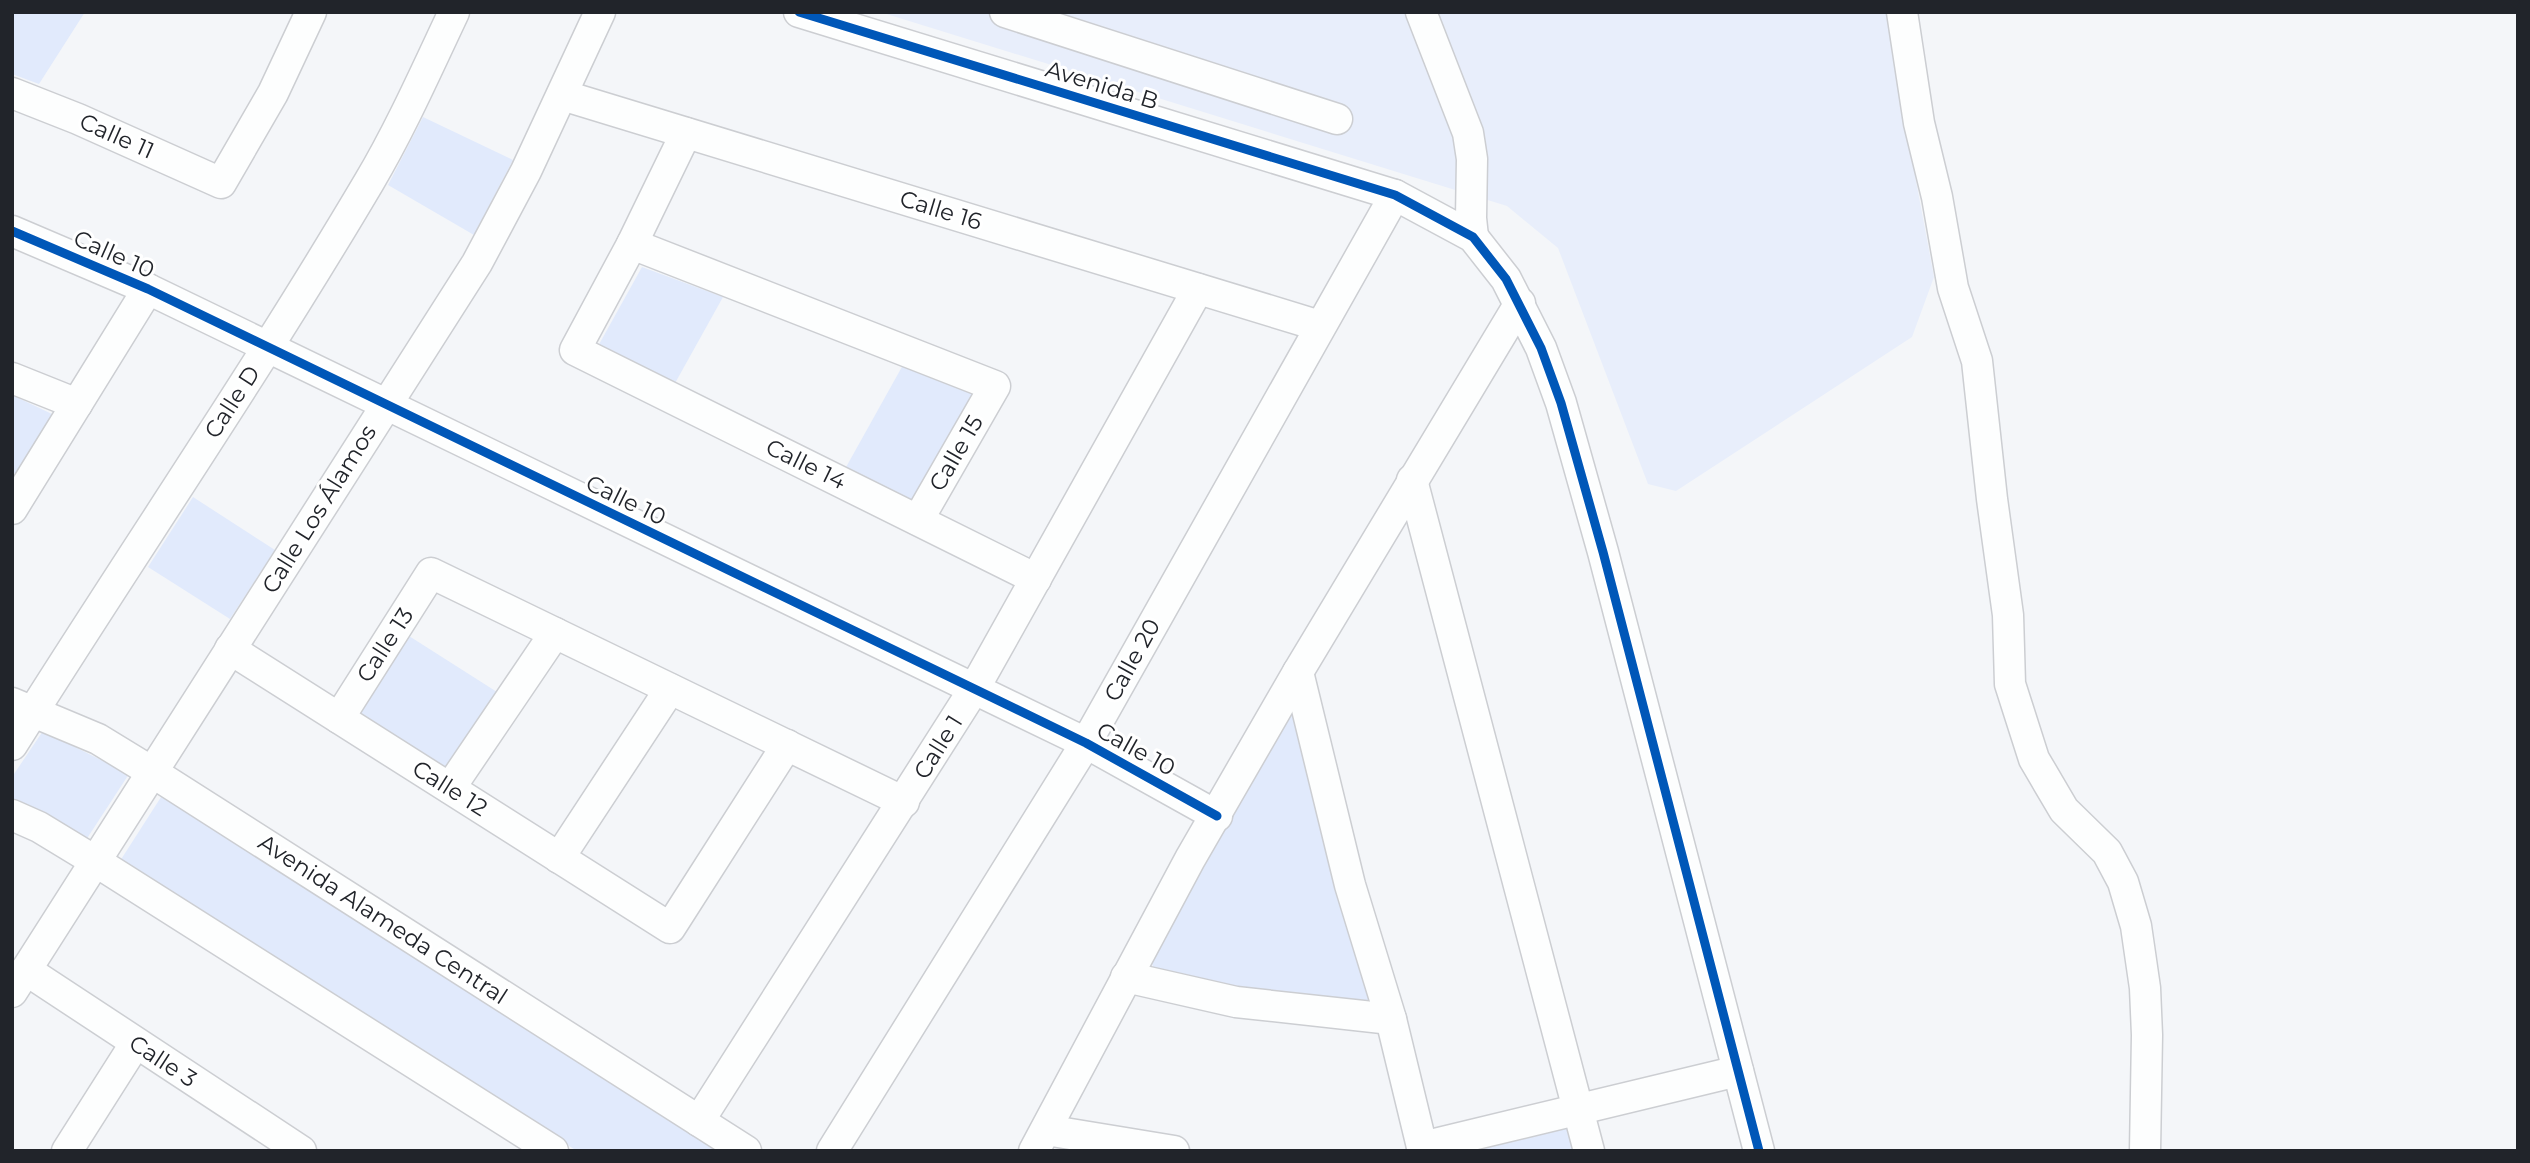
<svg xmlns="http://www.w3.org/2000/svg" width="2530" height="1163" font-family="Montserrat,sans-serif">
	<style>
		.built { fill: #e8eefb }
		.green { fill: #e1eafc }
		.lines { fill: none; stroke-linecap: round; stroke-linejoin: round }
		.minor-casing { stroke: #ccced2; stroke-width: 33 }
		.minor { stroke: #fdfefe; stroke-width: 30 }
		.cycleway-casing { stroke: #fff; stroke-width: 13 }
		.cycleway { stroke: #0057b8; stroke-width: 9 }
		.labels { text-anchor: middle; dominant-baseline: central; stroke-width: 6; stroke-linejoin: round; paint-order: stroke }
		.street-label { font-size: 23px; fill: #21242a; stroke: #fff }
	</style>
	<rect width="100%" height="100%" fill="#f4f6f9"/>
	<polygon class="built" points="880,12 1889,12 1895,69 1934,277 1912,337 1676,491 1648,484 1558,248 1507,206"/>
	<g class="green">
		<polygon points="12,12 85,12 39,84 12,74"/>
		<polygon points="423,117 513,160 474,235 388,185"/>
		<polygon points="642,267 723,297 674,385 597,348"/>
		<polygon points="903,365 975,395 915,501 845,469"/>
		<polygon points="12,395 52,414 17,473 12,473"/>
		<polygon points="193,497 275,550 230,619 148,567"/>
		<polygon points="409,636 497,692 445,768 359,715"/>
		<polygon points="1291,712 1373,995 1367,1007 1156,978 1150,956"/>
		<polygon points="43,731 129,774 84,843 12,803 12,777"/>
		<polygon points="163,794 727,1151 577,1151 120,861"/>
		<polygon points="1567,1127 1573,1151 1467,1151"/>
	</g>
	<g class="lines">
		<defs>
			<g id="minor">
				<polyline points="799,12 1395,195 1473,237 1506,279 1541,348 1561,403 1603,552 1759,1151"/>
				<polyline points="1005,12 1337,119"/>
				<polyline points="1421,12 1468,133 1472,159 1471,218 1473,237"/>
				<polyline points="1902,12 1919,123 1937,197 1953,288 1977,361 1992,499 2008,615 2010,684 2034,759 2064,810 2107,852 2123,882 2136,926 2145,988 2147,1035 2145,1151"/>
				<polyline points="12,93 78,119 221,183 273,93 311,12"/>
				<polyline points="562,95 1320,326"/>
				<polyline points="686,133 632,244 575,350 1036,579"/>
				<polyline points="12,231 148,289 1086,743 1217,816"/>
				<polyline points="632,244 995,386 918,520"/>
				<polyline points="12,378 77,404"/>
				<polyline points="1412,480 1589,1151"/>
				<polyline points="12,509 148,289"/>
				<polyline points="230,649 670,928 787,745"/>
				<polyline points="1298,672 1350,885 1391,1019 1423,1151"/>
				<polyline points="12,703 98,739 152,772 746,1151"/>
				<polyline points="339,718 431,573 904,802"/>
				<path d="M12 745C130 557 256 373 369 182 401 128 427 69 454 12"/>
				<polyline points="450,788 555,633"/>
				<polyline points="12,815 39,827 95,861 553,1151"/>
				<polyline points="559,858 670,689"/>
				<polyline points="26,970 301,1151"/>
				<polyline points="1126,977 1236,1002 1391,1019"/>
				<polyline points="12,992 477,263 526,171 600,12"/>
				<polyline points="699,1121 974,689 1198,289"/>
				<polyline points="1046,1130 1174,1151"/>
				<polyline points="1422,1147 1738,1071"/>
				<polyline points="67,1151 135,1044"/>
				<polyline points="832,1151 1086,743 1395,195"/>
				<polyline points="1034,1151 1190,859 1298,672 1520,303"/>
			</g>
		</defs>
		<use href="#minor" class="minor-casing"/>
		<use href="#minor" class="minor"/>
		<defs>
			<g id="cycleway">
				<polyline points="799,12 1395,195 1473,237 1506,279 1541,348 1561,403 1603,552 1759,1151"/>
				<polyline points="12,231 148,289 1086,743 1217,816"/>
			</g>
		</defs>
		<use href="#cycleway" class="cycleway-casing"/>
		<use href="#cycleway" class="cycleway"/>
	</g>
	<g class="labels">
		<g class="street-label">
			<text transform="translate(1102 85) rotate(17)">Avenida B</text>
			<text transform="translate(117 136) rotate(24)">Calle 11</text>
			<text transform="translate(941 210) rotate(17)">Calle 16</text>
			<text transform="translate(114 254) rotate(24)">Calle 10</text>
			<text transform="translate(232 402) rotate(-57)">Calle D</text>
			<text transform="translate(956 453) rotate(-60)">Calle 15</text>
			<text transform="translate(806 464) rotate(26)">Calle 14</text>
			<text transform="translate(626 500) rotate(26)">Calle 10</text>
			<text transform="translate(319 509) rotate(-58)">Calle Los Álamos</text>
			<text transform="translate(385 645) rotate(-57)">Calle 13</text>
			<text transform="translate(1132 660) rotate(-61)">Calle 20</text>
			<text transform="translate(938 747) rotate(-58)">Calle 1</text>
			<text transform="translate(1136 749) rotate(29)">Calle 10</text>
			<text transform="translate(450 788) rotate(32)">Calle 12</text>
			<text transform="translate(383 919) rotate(33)">Avenida Alameda Central</text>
			<text transform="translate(163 1061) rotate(33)">Calle 3</text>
		</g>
	</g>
	<rect width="2530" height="1163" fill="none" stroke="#21242a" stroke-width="28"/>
</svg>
